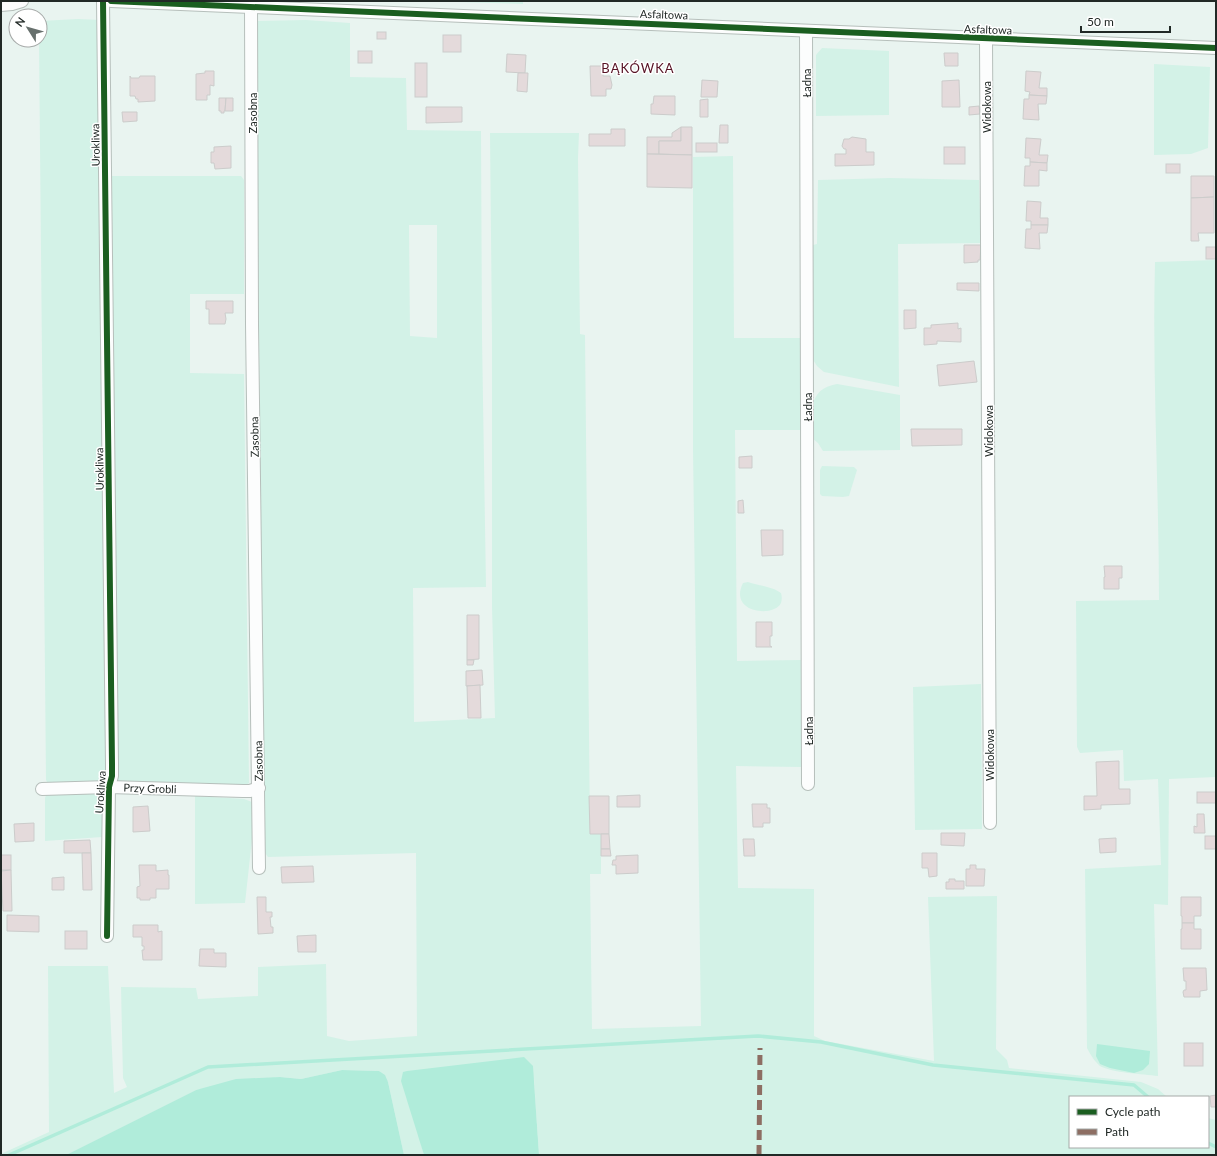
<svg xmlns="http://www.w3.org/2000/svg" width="1217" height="1156" font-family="Lato,sans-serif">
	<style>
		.green { fill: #d3f2e7; fill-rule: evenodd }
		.water { fill: #b0ecda }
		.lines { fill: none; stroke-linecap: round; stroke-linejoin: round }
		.stream { stroke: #b0ecda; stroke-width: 3.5 }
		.building { fill: #e4dadb; stroke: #cccccb }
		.minor-casing { stroke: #b6bfbb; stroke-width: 14 }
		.minor { stroke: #fcfdfd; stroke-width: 12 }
		.quiet { stroke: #8d6e63; stroke-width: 5; stroke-dasharray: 10 5; stroke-linecap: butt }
		.cycleway-casing { stroke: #fff; stroke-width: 8 }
		.cycleway { stroke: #1b5e20; stroke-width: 6 }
		.labels { text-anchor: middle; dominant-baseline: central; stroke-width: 3; stroke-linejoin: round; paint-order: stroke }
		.street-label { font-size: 11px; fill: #212926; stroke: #fff }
		.quarter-label { font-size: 13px; letter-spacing: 1px; fill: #571224; stroke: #fff }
	</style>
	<rect width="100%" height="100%" fill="#e9f4f0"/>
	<g class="green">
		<polygon points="422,1 523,1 523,4"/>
		<polygon points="78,19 100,20 108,779 104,782 48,784 46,780 39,40 40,40 40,21"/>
		<path d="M306 20 350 23V77L406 78 407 130 481 131 482 337 486 587 413 588 414 722 495 718 492 607V336L490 133H579L578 158 580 334 585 335 590 834H601V874H590L592 1029 701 1026 693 450V157L733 156 734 338H803V430H735L737 661 802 660 803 767 736 766 738 888 814 889V1036L825 1041 934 1061 928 897 997 896 996 1049 1007 1060 1009 1068 1141 1082 1158 1089 1167 1097H1070V1147H1208V1118L1216 1120V1155H539L534 1079 421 1144 424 1155H404L388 1082 379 1071 342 1070 301 1079 280 1077 196 1090 66 1155H1V1154L49 1132 48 966H108L114 1093 127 1087 123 1078 121 987 196 988 198 999 258 996V967L326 964 327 1036 349 1041 417 1036 416 853 268 857 265 853 264 846 256 21ZM409 225H437V338L410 336Z"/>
		<polygon points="822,48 889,51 889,115 816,116 816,55"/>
		<polygon points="1154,64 1210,67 1208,148 1191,154 1154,155"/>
		<polygon points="112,176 241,176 244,180 244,294 190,294 190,373 244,374 249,783 244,786 121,783 116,779"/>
		<polygon points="890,178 979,180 981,243 898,244 899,387 824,372 817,366 812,358 813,245 817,244 818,180"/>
		<path d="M1216 260V777L1169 779 1168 905 1154 904 1158 1076C1143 1074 1112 1073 1100 1066 1095 1062 1090 1054 1087 1048L1085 869 1161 865 1158 779 1124 781 1123 750 1080 753 1077 747 1076 601 1159 600C1159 488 1152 375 1155 262Z"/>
		<path d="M837 384 900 395V450L823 451 818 443 811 437C812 413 807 389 837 384Z"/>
		<polygon points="822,466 854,467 857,470 849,496 843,497 822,496 820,494 820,470"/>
		<path d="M748 582C759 586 772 586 781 593 782 596 782 600 781 603 774 618 728 613 743 583Z"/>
		<polygon points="981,684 982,829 915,830 913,687"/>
		<polygon points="47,793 99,794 102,797 102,837 45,841 45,798"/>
		<polygon points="195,796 244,799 252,802 255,812 245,903 195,904"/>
	</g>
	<g class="water">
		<polygon points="1097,1044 1150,1051 1149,1064 1143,1070 1134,1073 1110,1068 1100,1064 1096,1056"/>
		<polygon points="524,1057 533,1066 539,1155 424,1155 401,1081 403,1072 407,1071"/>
		<polygon points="342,1070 379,1071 385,1075 388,1082 404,1155 66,1155 196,1090 236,1079 280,1077 301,1079"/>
	</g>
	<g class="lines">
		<g class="stream">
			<polyline points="1208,1143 1216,1147"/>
			<polyline points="9,1155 208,1067 758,1036 821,1042 933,1065 1134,1085 1148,1097"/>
		</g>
	</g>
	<g class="building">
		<rect x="377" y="32" width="9" height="7"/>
		<rect x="443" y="35" width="18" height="17"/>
		<rect x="358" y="51" width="14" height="12"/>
		<polygon points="944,53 958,53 958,66 945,66"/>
		<polygon points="507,54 526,55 525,73 506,72"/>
		<rect x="415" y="63" width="12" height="34"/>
		<polygon points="590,66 603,66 603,76 610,76 612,85 611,89 606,89 606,96 591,96"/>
		<polygon points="205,71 214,71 214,86 210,85 210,95 207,95 207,100 196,100 196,74 205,73"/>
		<polygon points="1026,71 1041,72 1039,88 1047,88 1047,96 1029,95 1030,92 1025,91"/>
		<polygon points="518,73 528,73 527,92 517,91"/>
		<polygon points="130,76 131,78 139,78 140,76 155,76 155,101 138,102 138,99 136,99 135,96 130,96"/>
		<polygon points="702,80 718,81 717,97 701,97"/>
		<polygon points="959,80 960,107 942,107 942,81"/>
		<polygon points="1029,95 1047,96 1046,104 1038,104 1039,120 1023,119 1024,99 1029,99"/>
		<polygon points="654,96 675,96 675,115 651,114 651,104 653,104"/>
		<polygon points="219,98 226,98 225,111 224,111 224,113 221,113 221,111 219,111"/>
		<polygon points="226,98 233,98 233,111 225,111"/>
		<polygon points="708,99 708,117 700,117 700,100"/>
		<polygon points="979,106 980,114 969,115 969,107"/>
		<polygon points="426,107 462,107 462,122 426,123"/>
		<polygon points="122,112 137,112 137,121 123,122"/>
		<polygon points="720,125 728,125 728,143 719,143"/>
		<polygon points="681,127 681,141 659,141 659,154 647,154 647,137 672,137 672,133"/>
		<polygon points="681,127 692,127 692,155 659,154 659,141 681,141"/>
		<polygon points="611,129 625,129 625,146 589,146 589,134 611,134"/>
		<polygon points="852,137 866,139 866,152 874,152 874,165 835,166 835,154 846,154 846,149 844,149 842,146 844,139 849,139"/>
		<polygon points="1026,138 1041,139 1039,155 1048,155 1047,163 1030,162 1030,158 1025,158"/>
		<rect x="696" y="143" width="21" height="9"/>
		<polygon points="231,146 231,168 215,169 214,163 211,163 211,152 214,152 214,147"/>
		<rect x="944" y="147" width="21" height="17"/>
		<polygon points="647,154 692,155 692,188 647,187"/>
		<polygon points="1030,162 1047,163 1047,171 1039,170 1039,186 1024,186 1025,166 1030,166"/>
		<rect x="1166" y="164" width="14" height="9"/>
		<polygon points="1191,176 1214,176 1214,197 1191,198"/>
		<polygon points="1214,197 1214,233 1198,233 1199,241 1191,241 1191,198"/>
		<polygon points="1027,201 1041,202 1040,218 1048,218 1048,225 1031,225 1031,221 1026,221"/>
		<polygon points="1031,225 1048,225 1047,233 1039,233 1040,249 1025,248 1026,229 1031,229"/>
		<polygon points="964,245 981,245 980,260 978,260 978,262 964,263"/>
		<rect x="1206" y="247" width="10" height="12"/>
		<polygon points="957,283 979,283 979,291 957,290"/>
		<polygon points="206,301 233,301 233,313 225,313 226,319 225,324 209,324 209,309 206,309"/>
		<polygon points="904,310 916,310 916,328 904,329"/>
		<polygon points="958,323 958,329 961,328 961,342 937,341 937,344 924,345 924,328 931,328 931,325"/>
		<polygon points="974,361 977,382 939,386 937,365"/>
		<polygon points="911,429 962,429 962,445 912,446"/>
		<polygon points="752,456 752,468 739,468 739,457"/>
		<polygon points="743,500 744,513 738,513 738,501"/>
		<polygon points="761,530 783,530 783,555 762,556"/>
		<polygon points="1104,566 1122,566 1122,578 1119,578 1119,589 1104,589 1104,577 1105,577"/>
		<polygon points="467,615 479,615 479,659 467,660"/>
		<polygon points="756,622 772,622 772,636 770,636 770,646 772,647 756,647"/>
		<polygon points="467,660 474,660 473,665 467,665"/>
		<polygon points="482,670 483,685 466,686 466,671"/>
		<polygon points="480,685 481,718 468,718 467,686"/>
		<polygon points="1119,761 1119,789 1130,789 1130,804 1101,805 1101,809 1084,810 1084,796 1097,796 1096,762"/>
		<rect x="1197" y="792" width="19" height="11"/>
		<polygon points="640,795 640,807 617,807 617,796"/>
		<polygon points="589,796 609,796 609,834 590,834"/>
		<polygon points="752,804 767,804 767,808 770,808 770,823 763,823 763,827 753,827"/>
		<polygon points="148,806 150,831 133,832 133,807"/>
		<polygon points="1197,814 1204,814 1205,833 1194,833 1194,826 1197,827"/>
		<polygon points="34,823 34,841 15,842 14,824"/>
		<polygon points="941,833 965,833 964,846 941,845"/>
		<polygon points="601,834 609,834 610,849 601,849"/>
		<rect x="1205" y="836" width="11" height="13"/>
		<polygon points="1116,838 1116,852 1100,853 1099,839"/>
		<polygon points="743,839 754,839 755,856 744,856"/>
		<polygon points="90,840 91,853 64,853 64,841"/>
		<polygon points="601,849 610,849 611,856 601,856"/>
		<polygon points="82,853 91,853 92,890 83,890"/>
		<polygon points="922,853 937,853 937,876 929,877 928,868 922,868"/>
		<rect x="1" y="855" width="10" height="15"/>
		<polygon points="638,855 638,873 616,874 616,865 612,865 613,860 616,860 616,856"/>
		<polygon points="139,865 156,865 156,871 168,870 168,875 169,875 169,889 156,889 156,898 150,898 150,900 140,900 140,898 137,898 137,887 140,886"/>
		<polygon points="970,865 976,865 976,869 985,869 984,886 966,886 966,869 970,869"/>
		<polygon points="313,866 314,882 282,883 281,867"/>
		<polygon points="11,870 12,911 3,911 1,871"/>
		<polygon points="64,877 64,890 52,890 52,878"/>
		<polygon points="949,879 955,879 955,881 964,881 964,889 946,889 946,882 949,882"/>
		<polygon points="257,897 266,897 266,912 272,912 272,917 270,917 271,927 273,927 273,933 258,934"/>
		<polygon points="1181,897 1201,897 1201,916 1194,916 1194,923 1182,923 1182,916 1181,916"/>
		<polygon points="7,915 39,916 39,932 7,931"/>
		<polygon points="1182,923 1194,923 1194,929 1201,929 1201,949 1181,949 1181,929 1182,929"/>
		<polygon points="133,925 158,925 158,932 162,931 162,960 143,960 142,950 144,950 144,946 142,946 142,937 133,937"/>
		<rect x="65" y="931" width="22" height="18"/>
		<polygon points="316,935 316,952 298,952 297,936"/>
		<polygon points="200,949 214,949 214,953 226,953 226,967 199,966"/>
		<polygon points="1183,968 1206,968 1207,990 1200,991 1200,997 1184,997 1183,992 1184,990 1186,990 1186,981 1184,981"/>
		<rect x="1184" y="1043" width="19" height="23"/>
		<polygon points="1216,1095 1216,1107 1211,1107 1210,1096"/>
	</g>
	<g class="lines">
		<defs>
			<g id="minor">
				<polyline points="103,1 112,764 112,776 109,787 107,936"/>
				<polyline points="111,1 1216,48"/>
				<polyline points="1,5 12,4 22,1"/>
				<polyline points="251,6 252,324 259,868"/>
				<polyline points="806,31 808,784"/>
				<polyline points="986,39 990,823"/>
				<polyline points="42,789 109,787 243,791 250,791 259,788"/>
			</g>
		</defs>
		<use href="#minor" class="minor-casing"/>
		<use href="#minor" class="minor"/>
		<polyline class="quiet" points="759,1155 760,1048"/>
		<defs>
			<g id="cycleway">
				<polyline points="103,1 112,764 112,776 109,787 107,936"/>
				<polyline points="111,1 1216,48"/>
			</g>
		</defs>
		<use href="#cycleway" class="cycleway-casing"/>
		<use href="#cycleway" class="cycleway"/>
	</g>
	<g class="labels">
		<g class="street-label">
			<text transform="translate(664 14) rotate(2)">Asfaltowa</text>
			<text transform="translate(988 29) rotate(2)">Asfaltowa</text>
			<text transform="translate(806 83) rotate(-90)">Ładna</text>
			<text transform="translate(986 107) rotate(-90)">Widokowa</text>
			<text transform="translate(252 113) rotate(-90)">Zasobna</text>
			<text transform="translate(95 145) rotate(-91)">Urokliwa</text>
			<text transform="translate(807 407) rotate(-90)">Ładna</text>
			<text transform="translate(988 431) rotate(-90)">Widokowa</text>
			<text transform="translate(254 437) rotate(-91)">Zasobna</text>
			<text transform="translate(99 469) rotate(-91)">Urokliwa</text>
			<text transform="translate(808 731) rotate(-90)">Ładna</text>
			<text transform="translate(989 755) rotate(-90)">Widokowa</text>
			<text transform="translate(258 761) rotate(-91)">Zasobna</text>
			<text transform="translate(150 788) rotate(2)">Przy Grobli</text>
			<text transform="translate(100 792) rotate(-86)">Urokliwa</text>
		</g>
		<g class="quarter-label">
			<text x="638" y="68">BĄKÓWKA</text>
		</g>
	</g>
	<rect width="1217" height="1156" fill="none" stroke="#212926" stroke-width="4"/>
	<rect x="1069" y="1096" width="140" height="52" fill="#ffffff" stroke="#a6a9a8"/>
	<rect x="1077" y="1109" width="20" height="6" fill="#1b5e20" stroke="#a6a9a8"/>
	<text x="1105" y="1116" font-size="12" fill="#212926">Cycle path</text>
	<rect x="1077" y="1129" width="20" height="6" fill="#8d6e63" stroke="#a6a9a8"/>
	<text x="1105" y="1136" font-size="12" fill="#212926">Path</text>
	<g transform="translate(28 28) rotate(307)"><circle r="19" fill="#ffffff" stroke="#a6a9a8"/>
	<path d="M0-3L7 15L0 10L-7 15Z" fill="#67706d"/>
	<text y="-6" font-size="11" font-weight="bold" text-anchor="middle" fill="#212926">N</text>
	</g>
	<path d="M1081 26v6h89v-6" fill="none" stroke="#212926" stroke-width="2"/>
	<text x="1087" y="26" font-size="12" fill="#212926" stroke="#ffffff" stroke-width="3" paint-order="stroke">50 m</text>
</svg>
